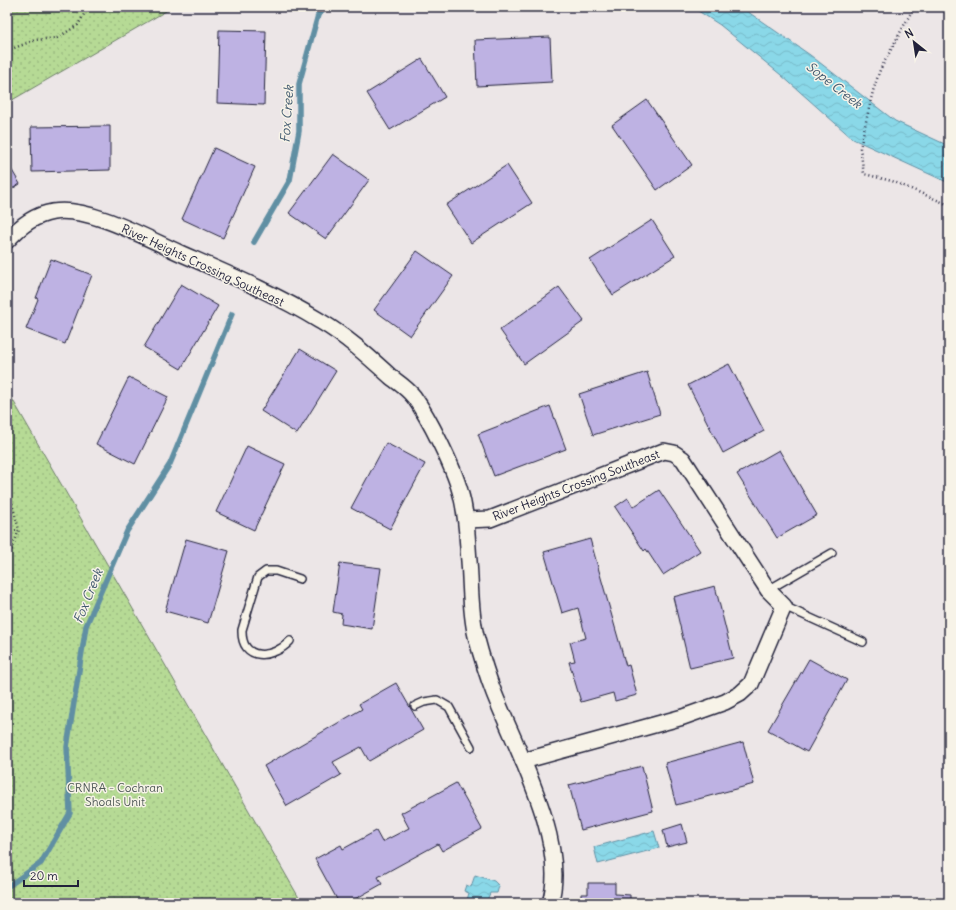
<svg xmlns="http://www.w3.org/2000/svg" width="956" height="910" font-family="Delius,sans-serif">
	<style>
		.park { fill: url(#park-dots); stroke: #6c7e68 }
		.water { fill: url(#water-waves); stroke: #608fa3 }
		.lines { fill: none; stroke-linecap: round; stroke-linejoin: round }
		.stream { stroke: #608fa3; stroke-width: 5.5 }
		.building { fill: #beb2e3; stroke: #22223b }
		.lane-casing { stroke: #22223b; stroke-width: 10 }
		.street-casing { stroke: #22223b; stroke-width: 18 }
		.path { stroke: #22223b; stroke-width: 2.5; stroke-dasharray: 1 3; stroke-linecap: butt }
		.lane { stroke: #f7f3e8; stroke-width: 7 }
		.street { stroke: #f7f3e8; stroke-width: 15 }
		.labels { text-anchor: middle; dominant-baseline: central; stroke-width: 3; stroke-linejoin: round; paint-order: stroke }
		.street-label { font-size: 12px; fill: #22223b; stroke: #f7f3e8 }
		.park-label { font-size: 12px; fill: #4e5956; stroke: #f7f3e8 }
		.water-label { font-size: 13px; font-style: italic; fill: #41596f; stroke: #f7f3e8 }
	</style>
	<defs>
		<pattern id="park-dots" width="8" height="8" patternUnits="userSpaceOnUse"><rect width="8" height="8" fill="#b6da95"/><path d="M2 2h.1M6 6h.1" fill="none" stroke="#9cbb81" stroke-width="1.8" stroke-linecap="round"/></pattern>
		<pattern id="water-waves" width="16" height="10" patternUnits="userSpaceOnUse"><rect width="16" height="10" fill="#8ad8e8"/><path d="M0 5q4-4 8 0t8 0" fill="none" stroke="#77b9c8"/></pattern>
	</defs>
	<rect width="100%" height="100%" fill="#ece6e7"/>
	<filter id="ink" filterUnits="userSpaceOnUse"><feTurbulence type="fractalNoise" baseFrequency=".025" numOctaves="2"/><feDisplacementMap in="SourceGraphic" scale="8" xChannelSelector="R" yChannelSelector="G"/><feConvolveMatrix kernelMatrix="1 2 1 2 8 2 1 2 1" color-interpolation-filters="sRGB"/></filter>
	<g filter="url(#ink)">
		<g class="park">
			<polygon points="7,7 173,7 7,103"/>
			<polygon points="7,390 302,903 7,903"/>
		</g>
		<g class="water">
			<polygon points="692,7 741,7 810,55 895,121 949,146 949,183 853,139 781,75 720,25"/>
			<polygon points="654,831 659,848 598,864 594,847"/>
			<polygon points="475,875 494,881 499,886 497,893 490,893 486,903 462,903 463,901 467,900 469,893 464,891 466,885 471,887"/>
		</g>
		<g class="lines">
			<g class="stream">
				<polyline points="254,242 290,180 299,131 299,84 318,15 327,7"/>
				<polyline points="7,887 41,863 70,813 67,747 86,626 127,531 170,464 232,314"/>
			</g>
		</g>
		<g class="building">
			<polygon points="219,30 266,31 264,105 217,103"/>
			<polygon points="550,37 552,82 477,86 475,40"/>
			<polygon points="422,59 445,97 390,130 367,93"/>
			<polygon points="647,100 692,165 657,190 612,125"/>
			<polygon points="110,126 110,170 32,172 31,127"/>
			<polygon points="214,148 255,167 223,238 182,219"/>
			<polygon points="333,154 369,180 326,239 289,213"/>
			<polygon points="7,162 20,184 7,192"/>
			<polygon points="507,165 532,203 471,243 446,205"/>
			<polygon points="652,220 675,256 613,295 590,260"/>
			<polygon points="417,251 453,276 410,336 374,310"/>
			<polygon points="51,259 92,275 65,344 26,329 38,299 36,298"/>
			<polygon points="181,284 218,306 181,369 144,347"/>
			<polygon points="559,287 584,321 524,364 500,330"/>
			<polygon points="300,349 336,371 297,434 261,411"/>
			<polygon points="729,364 764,431 723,453 688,385"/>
			<polygon points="647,372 660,414 593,435 579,394"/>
			<polygon points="129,377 168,397 135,464 96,444"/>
			<polygon points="550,406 566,449 494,476 478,434"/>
			<polygon points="386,443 425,464 390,529 351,508"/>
			<polygon points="247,446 285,464 254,530 216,512"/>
			<polygon points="779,450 817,515 777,538 737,474"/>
			<polygon points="659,490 700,551 663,575 646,549 644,551 615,507 628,498 633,507"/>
			<polygon points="186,539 229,551 208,623 165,611"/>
			<polygon points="590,539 626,666 629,665 637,695 615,701 613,693 581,702 569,662 575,661 570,642 586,638 578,608 562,613 544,552"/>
			<polygon points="340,563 381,568 372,629 341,624 342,614 333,612"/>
			<polygon points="715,586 733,658 690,668 673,597"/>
			<polygon points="809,659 847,680 807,752 768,730"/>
			<polygon points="396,683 423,730 369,761 361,747 333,762 341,775 287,806 264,766 362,709 359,704"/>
			<polygon points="743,742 754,784 676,805 665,763"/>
			<polygon points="642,766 653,811 581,830 569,785"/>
			<polygon points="456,783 482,829 442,851 438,844 378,877 382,884 348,903 339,903 315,859 341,845 343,849 376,831 382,842 409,828 401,813"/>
			<polygon points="682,824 687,842 667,847 663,830"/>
			<polygon points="588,883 615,883 615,894 630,895 630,903 581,903 581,894 588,894"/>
			<polygon points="937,901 937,903 891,903"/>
		</g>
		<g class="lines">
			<defs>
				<g id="lane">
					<polyline points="768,590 832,553"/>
					<polyline points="784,606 863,642"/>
					<path d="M290 641C273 659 241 662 242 630L258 577 266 571H276L300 579"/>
					<polyline points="415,706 424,702 437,700 449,707 471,747"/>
				</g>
				<g id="street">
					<path d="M7 241C19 227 34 215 53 212 90 206 146 238 180 253 228 274 276 294 320 321 346 336 369 357 391 377 399 383 408 389 414 397 429 418 453 466 460 491 467 514 467 538 469 561 471 585 470 612 476 636 481 655 487 675 494 693 516 749 569 844 550 903"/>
					<polyline points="466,520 490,519 664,451 674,453 683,459 768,590 784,606 751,684 740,694 725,702 683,717 523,761"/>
				</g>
			</defs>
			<use href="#lane" class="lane-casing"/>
			<use href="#street" class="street-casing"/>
			<g class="path">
				<polyline points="914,7 880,70 873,91 860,148 864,174 892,181 949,205"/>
				<polyline points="7,56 9,50 35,40 57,38 78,25 88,7"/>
				<polyline points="7,484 19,530 7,561"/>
				<polyline points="7,531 18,530"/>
			</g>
			<use href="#lane" class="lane"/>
			<use href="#street" class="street"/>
		</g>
	</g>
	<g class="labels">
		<g class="street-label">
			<text transform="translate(203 265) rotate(25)">River Heights Crossing Southeast</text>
			<text transform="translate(576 485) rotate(-21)">River Heights Crossing Southeast</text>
		</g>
		<g class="park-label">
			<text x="115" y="787">CRNRA - Cochran<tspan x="115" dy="14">Shoals Unit</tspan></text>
		</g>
		<g class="water-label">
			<text transform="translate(834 85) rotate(38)">Sope Creek</text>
			<text transform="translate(287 114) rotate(-86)">Fox Creek</text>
			<text transform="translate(88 596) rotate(-68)">Fox Creek</text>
		</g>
	</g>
	<rect width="956" height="910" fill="none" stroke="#f7f3e8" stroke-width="24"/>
	<rect x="12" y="12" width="932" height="886" fill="none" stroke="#22223b" stroke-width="1.5" filter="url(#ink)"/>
	<g transform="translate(914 42) rotate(330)" stroke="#f7f3e8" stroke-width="3" paint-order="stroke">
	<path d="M0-3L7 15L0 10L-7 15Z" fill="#22223b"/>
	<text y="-6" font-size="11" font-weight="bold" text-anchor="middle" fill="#22223b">N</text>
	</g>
	<path d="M24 880v6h54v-6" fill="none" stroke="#22223b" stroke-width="2"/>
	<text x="30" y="880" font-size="12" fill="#22223b" stroke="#f7f3e8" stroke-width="3" paint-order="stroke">20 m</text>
</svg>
